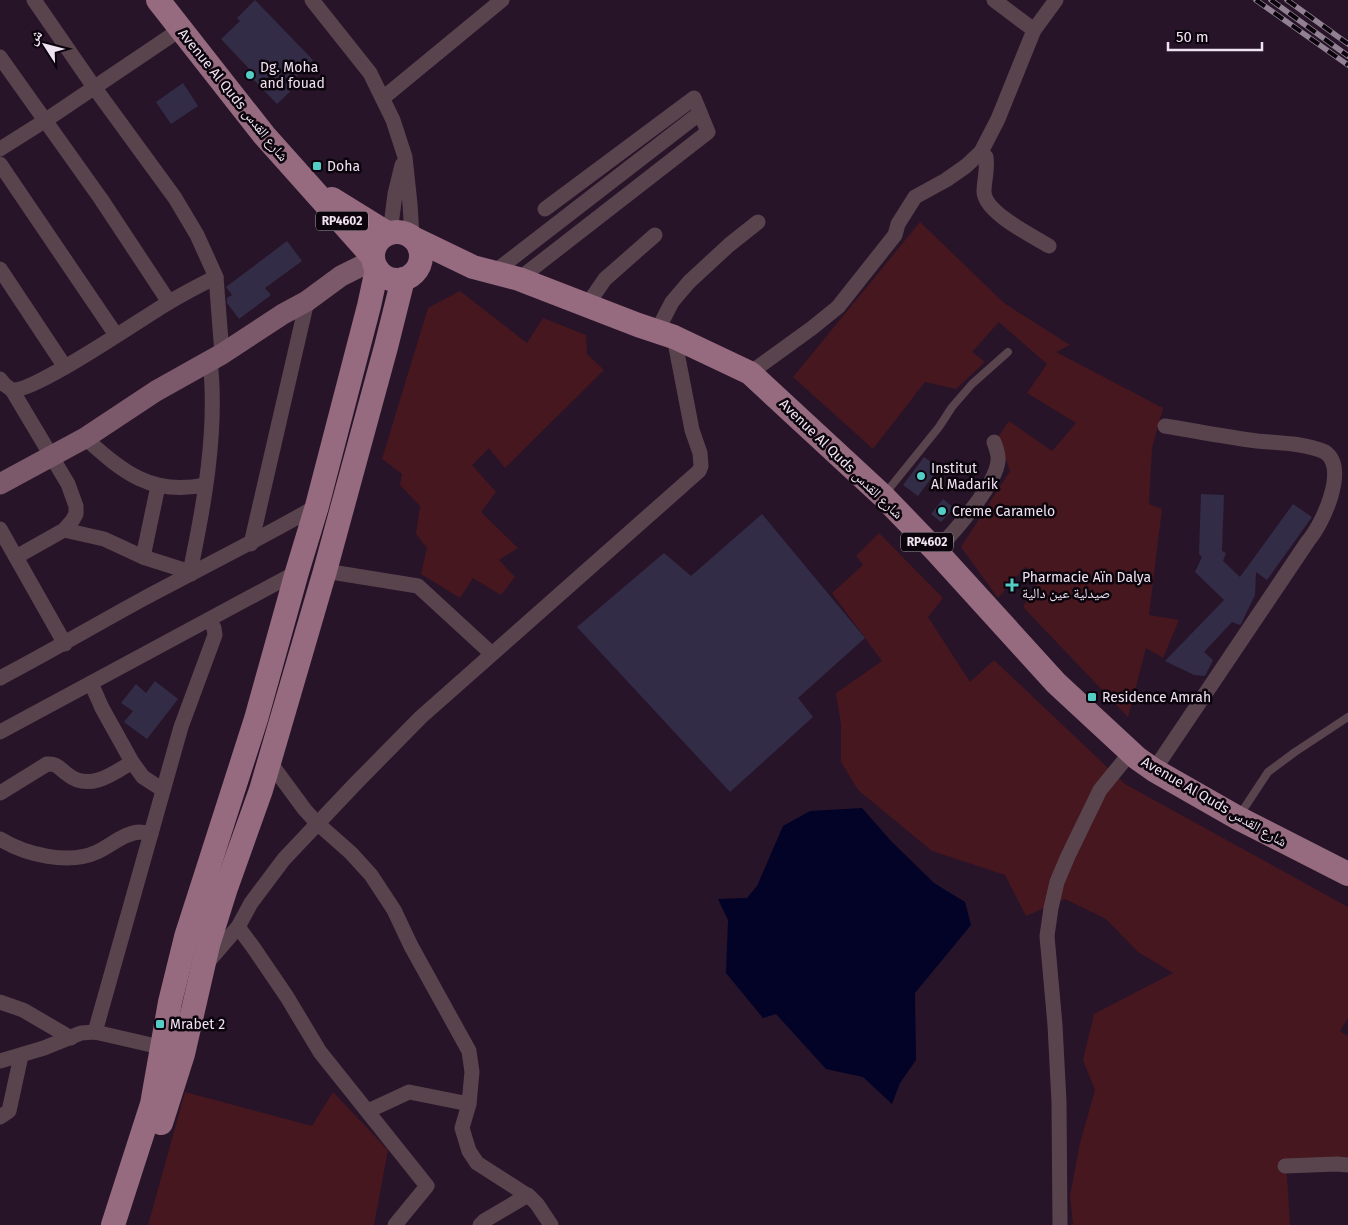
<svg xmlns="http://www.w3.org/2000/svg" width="1348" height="1225" font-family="'Fira Sans','Noto Naskh Arabic',sans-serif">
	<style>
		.green { fill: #46171e }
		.water { fill: #020327 }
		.building { fill: #332c47 }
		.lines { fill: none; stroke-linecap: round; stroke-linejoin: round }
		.lane { stroke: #59444e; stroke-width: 8 }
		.street { stroke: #59444e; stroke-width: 15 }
		.secondary { stroke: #7b596a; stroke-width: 21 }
		.primary { stroke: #966a7f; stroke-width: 24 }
		.rail-casing { stroke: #918193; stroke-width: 5.5 }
		.rail { stroke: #0b040c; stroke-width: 4; stroke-dasharray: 11; stroke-linecap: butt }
		.poi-dot { fill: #54cdc7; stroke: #0b040c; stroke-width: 2 }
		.labels { text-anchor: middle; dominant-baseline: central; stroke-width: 5; stroke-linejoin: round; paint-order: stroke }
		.shield { fill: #0b040c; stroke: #ab9fac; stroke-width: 1 }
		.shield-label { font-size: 12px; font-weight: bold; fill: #efe2f1 }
		.poi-label { font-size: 14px; fill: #efe2f1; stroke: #0b040c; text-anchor: start }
		.street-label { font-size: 14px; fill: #efe2f1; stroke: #0b040c }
	</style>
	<rect width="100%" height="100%" fill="#271429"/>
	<g class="green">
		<polygon points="920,222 1004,303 1070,345 1056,352 1163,408 1152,448 1149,504 1162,509 1149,615 1179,620 1163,658 1146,648 1128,717 1023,607 1042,575 1025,567 998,598 961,547 1010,471 998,437 1009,421 1052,451 1076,423 1027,393 1047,364 999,322 972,352 985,362 956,389 925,382 873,449 793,377"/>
		<polygon points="460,291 527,343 543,318 586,335 587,354 604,370 505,468 489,448 472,465 496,492 481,512 518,548 499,560 515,577 501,595 473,578 460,598 421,574 427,548 416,534 420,506 400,485 402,474 382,459 428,308"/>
		<polygon points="879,533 943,598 928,617 970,682 994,660 1125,784 1348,907 1348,1018 1340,1031 1348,1036 1348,1166 1286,1159 1290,1225 1073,1225 1070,1196 1080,1143 1095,1090 1083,1060 1094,1014 1173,973 1138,952 1106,919 1065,899 1026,916 1005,875 932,851 858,790 841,762 841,725 836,693 882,661 832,593 863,565 856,556"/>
		<polygon points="185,1092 312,1126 333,1092 388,1150 374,1225 148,1225"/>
	</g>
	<polygon class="water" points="862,808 891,841 934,883 965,902 971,925 915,993 916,1060 900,1083 892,1104 863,1077 826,1069 776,1014 763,1018 726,973 728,920 718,899 747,898 757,886 783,826 810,811"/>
	<g class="building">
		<polygon points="255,0 313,60 292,81 296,86 277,104 251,77 254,74 221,39 240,21 237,18"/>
		<polygon points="183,83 198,106 171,124 156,102"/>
		<polygon points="287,241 302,261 265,288 271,295 239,319 227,303 227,298 232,295 226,287"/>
		<polygon points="924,457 939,468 918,496 903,485"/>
		<polygon points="1201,494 1224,495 1222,551 1226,553 1223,561 1240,577 1293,504 1312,517 1267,580 1256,572 1255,595 1241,624 1240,625 1232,622 1204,652 1213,660 1205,676 1194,675 1165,661 1224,600 1195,572 1202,557 1199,554"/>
		<polygon points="943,499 954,508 941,522 931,514"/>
		<polygon points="762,514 865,638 798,698 813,717 730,792 577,627 664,553 691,576"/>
		<polygon points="155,681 178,699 147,739 124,722 133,711 121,703 136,684 146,693"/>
	</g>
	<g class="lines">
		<g class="lane">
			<polyline points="884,495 939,427 952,407 972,384 1008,352"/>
			<polyline points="1239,816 1268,772 1295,752 1348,717"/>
		</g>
		<g class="street">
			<polyline points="34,0 94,87 175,198 197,235 216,277 222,354"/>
			<polyline points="312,0 370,73 393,120 405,157 410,204 412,236"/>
			<polyline points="994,0 1034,30"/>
			<polyline points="0,57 101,199 169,302"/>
			<polyline points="383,98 502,0"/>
			<polyline points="0,149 46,120 181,29"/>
			<path d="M981 152 986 157C988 169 984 180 984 192 985 213 1033 236 1049 246"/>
			<polyline points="0,164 116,335"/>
			<polyline points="390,233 395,194 402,165"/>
			<polyline points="0,269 65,367"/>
			<polyline points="493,273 700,113"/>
			<polyline points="519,279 708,132 694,98 545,209"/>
			<polyline points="587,305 605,279 655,235"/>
			<polyline points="657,331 672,302 689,282 729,245 758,222"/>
			<polyline points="750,373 812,328 838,307 895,235 898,224 915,197 946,180 966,166 981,152 998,119 1034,30 1056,0"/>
			<path d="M0 379 5 385 12 390C34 393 142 318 168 303 184 293 200 285 216 277"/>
			<polyline points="12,390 68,484 76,506 76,514 72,521 64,530 16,557"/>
			<path d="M85 438C123 472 151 496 205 485"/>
			<polyline points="0,529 65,644"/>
			<polyline points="64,530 104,539 143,557 190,572"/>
			<polyline points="251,544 307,301"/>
			<path d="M936 551C953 533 996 485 998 461 999 455 996 448 994 442"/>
			<polyline points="143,557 158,486"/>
			<polyline points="325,571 418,586 492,654"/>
			<path d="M191 574 190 572C204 506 218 428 210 361"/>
			<path d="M0 678C48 653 95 625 143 599 201 568 260 539 317 506"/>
			<polyline points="0,732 297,572"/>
			<polyline points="269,761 305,810 317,823 351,853 371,875 394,910 411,946 469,1051 472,1072 469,1104 462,1128 469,1151 477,1163 530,1197 537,1204 551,1225"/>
			<polyline points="132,762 143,777 163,790"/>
			<path d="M1154 770 1308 541C1324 522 1348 468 1325 452 1304 443 1279 443 1257 441 1226 437 1196 431 1165 426"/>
			<path d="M0 793 47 764C57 763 60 769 67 774 89 792 113 774 132 762L102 708 91 683"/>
			<path d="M0 839C26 855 69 865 97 852 110 846 124 833 139 832 143 832 147 833 151 834"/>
			<polyline points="238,927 253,947 287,997 320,1052 427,1186 395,1225"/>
			<polyline points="207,963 238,927 251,903 284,859 356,783 421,717 699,471 701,466 700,453 692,430 674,337"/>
			<polyline points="0,1002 23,1010 71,1038"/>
			<polyline points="95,1032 181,727 215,635 214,628 209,620"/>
			<polyline points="0,1061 44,1048 81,1033 95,1032 169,1049"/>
			<polyline points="368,1111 409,1092 469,1104"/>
			<polyline points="0,1117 9,1111 21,1056"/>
			<polyline points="1285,1166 1337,1164 1348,1165"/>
			<polyline points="480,1225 484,1221 528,1195"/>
			<polyline points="1060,1225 1059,1102 1055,1025 1047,936 1051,908 1057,882 1068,856 1100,790 1131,752"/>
		</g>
		<polyline class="secondary" points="0,484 85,438 156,391 222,354 283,314 307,301 341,276 373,260"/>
		<g class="primary">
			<polyline points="158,0 264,135 372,256"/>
			<polyline points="332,199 387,233"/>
			<circle cx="397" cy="256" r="24"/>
			<polyline points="413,238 473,267 519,279 638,325 674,337 750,373 883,496 936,551 1056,683 1137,758 1154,770 1238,818 1348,874"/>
			<polyline points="161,1123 183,1054 208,945 226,888 261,790 325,571 386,347 403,279"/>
			<polyline points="113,1225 152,1104 170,1002 186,937 256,719 297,572 317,506 369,306 377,269"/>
		</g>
		<defs>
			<g id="rail">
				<polyline points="1256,0 1348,65"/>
				<polyline points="1271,0 1348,56"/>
				<polyline points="1287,0 1348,44"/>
			</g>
		</defs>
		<use href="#rail" class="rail-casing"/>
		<use href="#rail" class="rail"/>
	</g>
	<g class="poi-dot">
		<circle cx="250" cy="75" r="5"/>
		<rect x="312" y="161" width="10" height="10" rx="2.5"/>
		<circle cx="921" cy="476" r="5"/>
		<circle cx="942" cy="511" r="5"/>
		<path d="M1009.5 577.5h5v5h5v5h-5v5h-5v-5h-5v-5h5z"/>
		<rect x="1087" y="692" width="10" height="10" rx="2.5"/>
		<rect x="155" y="1019" width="10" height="10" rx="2.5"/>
	</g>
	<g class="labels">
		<g class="shield">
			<rect x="316" y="211.5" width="52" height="19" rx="4"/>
			<rect x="901" y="532.5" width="52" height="19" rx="4"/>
		</g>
		<g class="shield-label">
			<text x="342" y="221">RP4602</text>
			<text x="927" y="542">RP4602</text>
		</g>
		<g class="poi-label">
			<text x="260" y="67">Dg. Moha<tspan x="260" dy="16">and fouad</tspan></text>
			<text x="327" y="166">Doha</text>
			<text x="931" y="468">Institut<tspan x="931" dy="16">Al Madarik</tspan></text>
			<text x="952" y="511">Creme Caramelo</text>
			<text x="1022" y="577">Pharmacie Aïn Dalya<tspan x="1022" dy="16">صيدلية عين دالية</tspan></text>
			<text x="1102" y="697">Residence Amrah</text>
			<text x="170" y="1024">Mrabet 2</text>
		</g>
		<g class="street-label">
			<text transform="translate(233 95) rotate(51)">Avenue Al Quds شارع القدس</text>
			<text transform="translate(841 459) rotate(44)">Avenue Al Quds شارع القدس</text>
			<text transform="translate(1214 802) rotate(30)">Avenue Al Quds شارع القدس</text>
		</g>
	</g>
	<g transform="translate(45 45) rotate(306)" stroke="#0b040c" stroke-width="4" paint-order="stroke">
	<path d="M0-4L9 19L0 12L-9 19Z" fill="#efe2f1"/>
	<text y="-8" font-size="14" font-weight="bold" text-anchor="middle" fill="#efe2f1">ش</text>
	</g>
	<path d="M1168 42v8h94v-8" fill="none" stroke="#efe2f1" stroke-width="2.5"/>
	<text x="1176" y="42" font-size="15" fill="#efe2f1" stroke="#0b040c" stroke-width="4" paint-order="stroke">50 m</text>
</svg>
